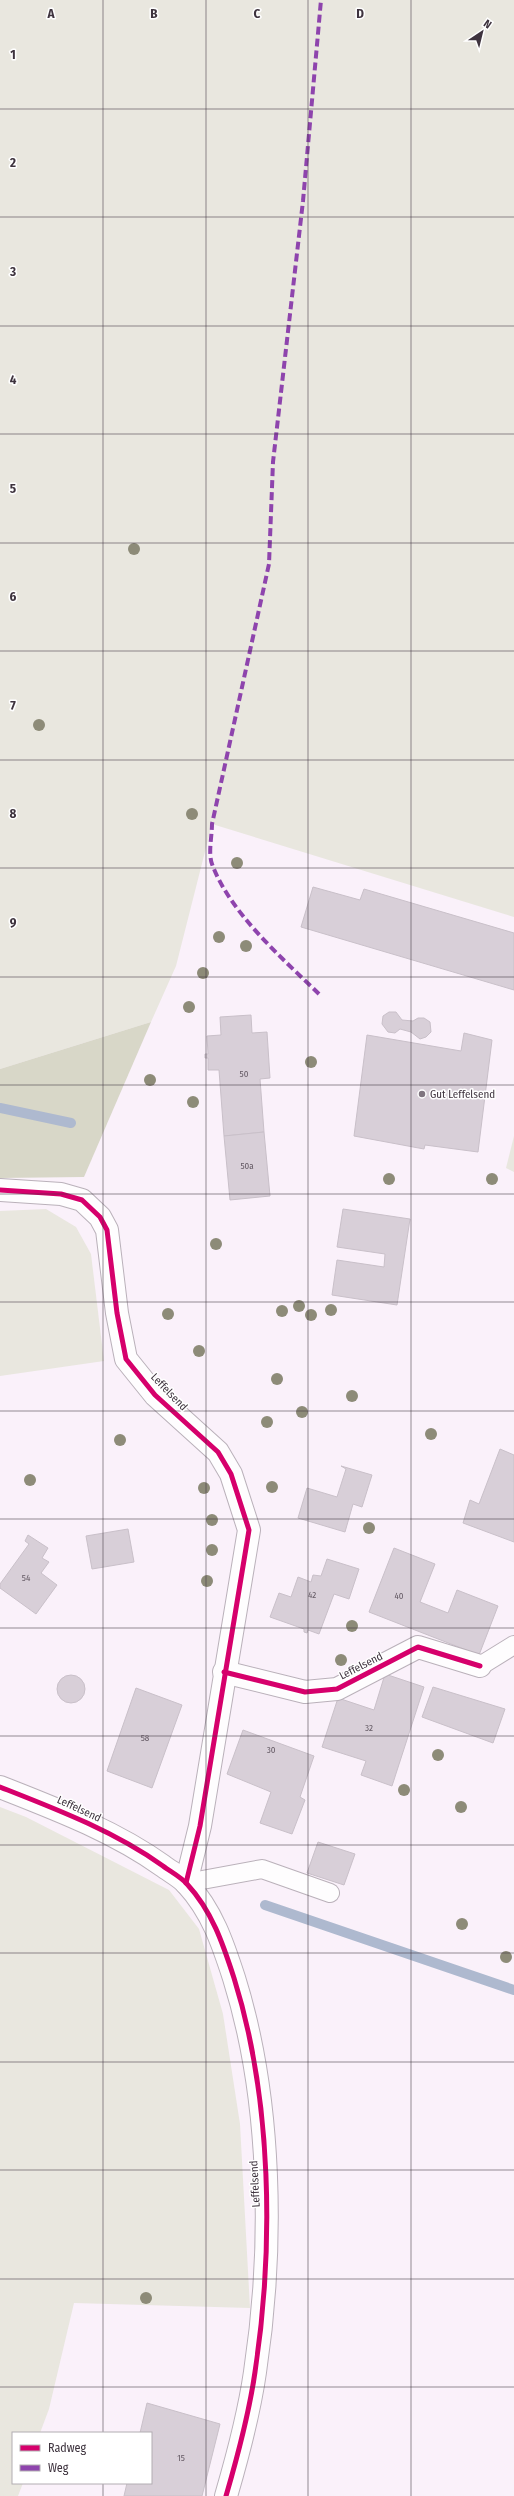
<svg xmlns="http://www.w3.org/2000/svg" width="514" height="2496" font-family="'Fira Sans Condensed',sans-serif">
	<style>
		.green { fill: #e9e7df }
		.forest { fill: #d8d7c8 }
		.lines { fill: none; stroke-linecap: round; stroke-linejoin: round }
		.stream { stroke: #aeb9cf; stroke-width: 10 }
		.building { fill: #d8cfd8; stroke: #c9c0c9 }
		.service-casing { stroke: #bab1ba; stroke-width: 20 }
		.minor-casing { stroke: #bab1ba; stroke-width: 24 }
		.service { stroke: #fefdfe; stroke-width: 18 }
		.minor { stroke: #fefdfe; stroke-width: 22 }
		.quiet { stroke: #8e44ad; stroke-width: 4; stroke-dasharray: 8 4; stroke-linecap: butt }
		.cycleway-casing { stroke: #fff; stroke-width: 8 }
		.cycleway { stroke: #d6006c; stroke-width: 5 }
		.tree { fill: #8d8b78 }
		.grid { fill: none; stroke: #3e333e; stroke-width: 1; stroke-opacity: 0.55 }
		.poi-dot { fill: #807680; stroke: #fff; stroke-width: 1.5 }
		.labels { text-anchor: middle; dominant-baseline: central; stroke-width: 3; stroke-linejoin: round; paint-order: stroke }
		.number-label { font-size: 9px; fill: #645a64 }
		.poi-label { font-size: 11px; fill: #3e333e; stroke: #fff; text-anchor: start }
		.street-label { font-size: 11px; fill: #3e333e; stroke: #fff }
		.grid-label { font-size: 13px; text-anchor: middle; font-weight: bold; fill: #3e333e; stroke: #fff; stroke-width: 3; stroke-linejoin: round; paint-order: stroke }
	</style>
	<rect width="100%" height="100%" fill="#faf1fa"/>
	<g class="green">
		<polygon points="0,0 514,0 514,917 212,824 176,966 151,1022 0,1069"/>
		<polygon points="514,1136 514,1172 506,1168"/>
		<polygon points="46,1209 76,1227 91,1254 104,1361 0,1376 0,1211"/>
		<polygon points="0,1807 26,1817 169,1890 199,1929 223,2014 240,2124 250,2308 74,2303 49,2409 40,2433 13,2433 13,2483 23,2483 18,2496 0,2496"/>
	</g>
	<polygon class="forest" points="151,1022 84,1177 0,1178 0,1069"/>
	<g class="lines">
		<g class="stream">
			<polyline points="0,1108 71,1123"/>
			<polyline points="265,1905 514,1990"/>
		</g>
	</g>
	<g class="building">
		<polygon points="313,887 360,900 364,889 514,933 514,990 301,927"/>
		<polygon points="389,1012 396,1012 402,1020 413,1021 418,1018 424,1018 430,1022 431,1032 426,1037 420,1039 411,1032 400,1029 395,1033 388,1032 382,1024 383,1016"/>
		<polygon points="251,1015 252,1033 267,1032 270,1078 260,1079 264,1132 224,1136 219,1070 208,1070 208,1058 205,1058 205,1054 208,1054 207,1036 221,1035 220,1017"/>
		<polygon points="464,1033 492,1040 478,1152 425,1145 424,1149 354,1136 367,1035 461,1051"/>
		<polygon points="264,1132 270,1196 230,1200 224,1136"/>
		<polygon points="343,1209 410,1219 397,1305 332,1295 337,1260 384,1267 385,1254 337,1247"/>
		<polygon points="500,1449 514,1455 514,1542 463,1523 470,1500 479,1504"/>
		<polygon points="341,1466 372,1475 362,1507 353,1504 345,1532 298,1518 307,1488 337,1497 346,1469"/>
		<polygon points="128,1529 134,1562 92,1569 86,1536"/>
		<polygon points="28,1535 48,1548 42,1558 49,1562 41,1573 57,1585 36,1614 0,1588 0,1584 29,1544 25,1541"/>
		<polygon points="394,1548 435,1564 420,1602 448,1613 457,1590 498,1606 479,1655 369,1612"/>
		<polygon points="327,1559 359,1569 349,1599 334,1594 319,1634 308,1630 307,1633 304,1632 304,1629 270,1617 279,1593 291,1597 298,1577 311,1582 313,1575 321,1576"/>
		<polygon points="385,1674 424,1687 392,1786 361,1775 366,1761 322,1747 338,1698 374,1710"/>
		<circle cx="71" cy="1689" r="14"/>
		<polygon points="433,1687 505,1709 493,1743 422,1717"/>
		<polygon points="136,1688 182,1705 152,1788 107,1771"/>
		<polygon points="243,1730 314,1756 300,1797 305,1800 292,1834 260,1823 271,1792 227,1774"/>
		<polygon points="318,1842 355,1854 344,1885 307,1873"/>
		<polygon points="147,2403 220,2424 202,2496 124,2496 127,2483 151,2483 151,2433 140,2433"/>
	</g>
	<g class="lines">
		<defs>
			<g id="service">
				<polyline points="480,1666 514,1645"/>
				<polyline points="186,1883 262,1869 330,1893"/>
			</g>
			<g id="minor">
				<polyline points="0,1190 61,1194 82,1200 100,1217 107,1230 117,1313 126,1359 155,1395 218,1452 231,1474 249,1530 200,1826 186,1883"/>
				<polyline points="224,1672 305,1692 337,1689 418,1647 480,1666"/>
				<path d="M0 1787C56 1809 114 1831 163 1866 171 1872 181 1877 187 1884 212 1911 223 1944 234 1978 272 2099 274 2247 255 2372 249 2414 238 2455 226 2496"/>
			</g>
		</defs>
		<use href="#service" class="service-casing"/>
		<use href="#minor" class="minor-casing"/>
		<use href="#service" class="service"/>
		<use href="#minor" class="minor"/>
		<path class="quiet" d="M319 994C282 958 230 913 212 864 208 853 212 836 212 824L269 564 273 462 303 201 321 0"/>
		<defs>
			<g id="cycleway">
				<polyline points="0,1190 61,1194 82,1200 100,1217 107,1230 117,1313 126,1359 155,1395 218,1452 231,1474 249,1530 200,1826 186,1883"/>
				<polyline points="224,1672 305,1692 337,1689 418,1647 480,1666"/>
				<path d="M0 1787C56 1809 114 1831 163 1866 171 1872 181 1877 187 1884 212 1911 223 1944 234 1978 272 2099 274 2247 255 2372 249 2414 238 2455 226 2496"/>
			</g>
		</defs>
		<use href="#cycleway" class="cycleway-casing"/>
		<use href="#cycleway" class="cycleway"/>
	</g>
	<g class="tree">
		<circle cx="134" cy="549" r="6"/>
		<circle cx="39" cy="725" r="6"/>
		<circle cx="192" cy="814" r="6"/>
		<circle cx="237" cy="863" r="6"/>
		<circle cx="219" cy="937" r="6"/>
		<circle cx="246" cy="946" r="6"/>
		<circle cx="203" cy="973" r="6"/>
		<circle cx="189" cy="1007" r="6"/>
		<circle cx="311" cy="1062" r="6"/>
		<circle cx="150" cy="1080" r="6"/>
		<circle cx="193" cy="1102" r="6"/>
		<circle cx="389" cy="1179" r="6"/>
		<circle cx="492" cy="1179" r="6"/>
		<circle cx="216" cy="1244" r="6"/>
		<circle cx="299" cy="1306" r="6"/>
		<circle cx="331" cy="1310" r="6"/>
		<circle cx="282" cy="1311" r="6"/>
		<circle cx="168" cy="1314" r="6"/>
		<circle cx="311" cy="1315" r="6"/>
		<circle cx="199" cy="1351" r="6"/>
		<circle cx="277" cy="1379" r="6"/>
		<circle cx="352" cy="1396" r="6"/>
		<circle cx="302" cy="1412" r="6"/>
		<circle cx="267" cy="1422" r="6"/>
		<circle cx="431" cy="1434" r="6"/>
		<circle cx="120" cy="1440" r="6"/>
		<circle cx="30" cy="1480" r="6"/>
		<circle cx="272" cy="1487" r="6"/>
		<circle cx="204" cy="1488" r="6"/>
		<circle cx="212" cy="1520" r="6"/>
		<circle cx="369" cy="1528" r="6"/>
		<circle cx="212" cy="1550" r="6"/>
		<circle cx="207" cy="1581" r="6"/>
		<circle cx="352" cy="1626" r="6"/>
		<circle cx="341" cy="1660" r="6"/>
		<circle cx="438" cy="1755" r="6"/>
		<circle cx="404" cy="1790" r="6"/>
		<circle cx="461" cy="1807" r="6"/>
		<circle cx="462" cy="1924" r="6"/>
		<circle cx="506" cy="1957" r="6"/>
		<circle cx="146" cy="2298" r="6"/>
	</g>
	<path class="grid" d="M103 0V2433M206 0V2496M308 0V2496M411 0V2496M0 109H514M0 217H514M0 326H514M0 434H514M0 543H514M0 651H514M0 760H514M0 868H514M0 977H514M0 1085H514M0 1194H514M0 1302H514M0 1411H514M0 1519H514M0 1628H514M0 1736H514M0 1845H514M0 1953H514M0 2062H514M0 2170H514M0 2279H514M0 2387H514M103 2483V2496"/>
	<circle class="poi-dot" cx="422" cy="1094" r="4"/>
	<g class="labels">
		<g class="number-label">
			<text x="244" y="1074">50</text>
			<text x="247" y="1166">50a</text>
			<text x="26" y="1578">54</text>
			<text x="312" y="1595">42</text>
			<text x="399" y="1596">40</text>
			<text x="369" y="1728">32</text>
			<text x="145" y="1738">58</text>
			<text x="271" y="1750">30</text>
			<text x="181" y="2458">15</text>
		</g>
		<g class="poi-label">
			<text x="430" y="1094">Gut Leffelsend</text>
		</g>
		<g class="street-label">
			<text transform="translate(169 1392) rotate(46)">Leffelsend</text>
			<text transform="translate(361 1666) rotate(-27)">Leffelsend</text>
			<text transform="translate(79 1809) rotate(25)">Leffelsend</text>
			<text transform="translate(255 2184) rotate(-93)">Leffelsend</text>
		</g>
	</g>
	<g class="grid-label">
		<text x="51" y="18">A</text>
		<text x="154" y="18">B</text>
		<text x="257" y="18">C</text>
		<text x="360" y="18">D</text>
		<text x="13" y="59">1</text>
		<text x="13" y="167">2</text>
		<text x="13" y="276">3</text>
		<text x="13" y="384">4</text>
		<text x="13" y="493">5</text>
		<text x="13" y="601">6</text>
		<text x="13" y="710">7</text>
		<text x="13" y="818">8</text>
		<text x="13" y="927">9</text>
	</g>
	<rect x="12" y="2432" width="140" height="52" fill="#ffffff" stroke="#b2adb2"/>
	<rect x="20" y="2445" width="20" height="6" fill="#d6006c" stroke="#b2adb2"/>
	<text x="48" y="2452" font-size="12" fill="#3e333e">Radweg</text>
	<rect x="20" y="2465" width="20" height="6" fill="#8e44ad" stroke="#b2adb2"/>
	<text x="48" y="2472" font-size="12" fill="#3e333e">Weg</text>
	<g transform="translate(482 32) rotate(35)" stroke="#ffffff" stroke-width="3" paint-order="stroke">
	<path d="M0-3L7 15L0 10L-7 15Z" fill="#3e333e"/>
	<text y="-6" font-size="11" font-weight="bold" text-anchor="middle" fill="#3e333e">N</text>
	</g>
</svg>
